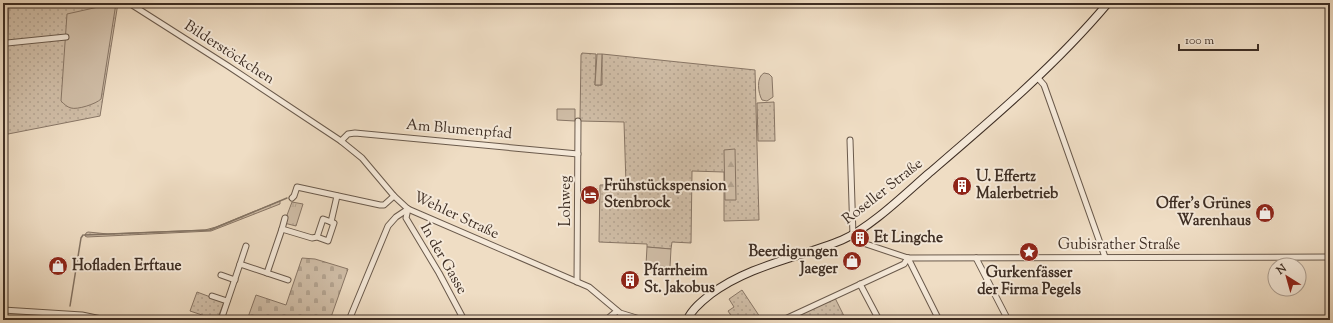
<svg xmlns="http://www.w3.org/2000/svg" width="1333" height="323" font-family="'Sorts Mill Goudy',serif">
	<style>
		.grass { fill: url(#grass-dots); stroke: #887666 }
		.forest { fill: url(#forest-firs); stroke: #887666 }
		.cemetery { fill: url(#cemetery-stones); stroke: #887666 }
		.park { fill: url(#park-tufts); stroke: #887666 }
		.garden { fill: #d1bfa9; stroke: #887666 }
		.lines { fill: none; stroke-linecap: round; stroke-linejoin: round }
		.stream { stroke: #847464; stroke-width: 1.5 }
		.street-casing { stroke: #6a5a4c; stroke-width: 7 }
		.secondary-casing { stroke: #3e2e24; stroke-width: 9 }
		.street { stroke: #f5e9d9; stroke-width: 5 }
		.secondary { stroke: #f5e9d9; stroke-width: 7 }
		.labels { text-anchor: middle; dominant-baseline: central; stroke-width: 4; stroke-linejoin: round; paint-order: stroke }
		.street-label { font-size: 15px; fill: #3e2e24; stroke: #f5e9d9 }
		.poi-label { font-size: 15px; font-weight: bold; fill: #3e2e24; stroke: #f5e9d9; text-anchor: start }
	</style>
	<defs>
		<pattern id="grass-dots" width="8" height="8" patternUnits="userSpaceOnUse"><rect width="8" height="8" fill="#d1bfa9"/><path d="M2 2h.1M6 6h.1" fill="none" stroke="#b4a491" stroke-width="1.8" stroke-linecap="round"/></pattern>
		<pattern id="forest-firs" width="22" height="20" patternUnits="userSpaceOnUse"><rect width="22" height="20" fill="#d1bfa9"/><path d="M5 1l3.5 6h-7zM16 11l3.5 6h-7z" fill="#b4a491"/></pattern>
		<pattern id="cemetery-stones" width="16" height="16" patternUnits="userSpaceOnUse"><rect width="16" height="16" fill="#d1bfa9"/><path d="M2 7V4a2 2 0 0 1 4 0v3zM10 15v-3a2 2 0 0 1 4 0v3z" fill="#b4a491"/></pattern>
		<pattern id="park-tufts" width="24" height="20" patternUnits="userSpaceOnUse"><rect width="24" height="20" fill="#d1bfa9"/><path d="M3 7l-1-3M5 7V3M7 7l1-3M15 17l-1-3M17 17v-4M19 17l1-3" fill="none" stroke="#b4a491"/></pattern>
	</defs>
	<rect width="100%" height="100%" fill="#efddc4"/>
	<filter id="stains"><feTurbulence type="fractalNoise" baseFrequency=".005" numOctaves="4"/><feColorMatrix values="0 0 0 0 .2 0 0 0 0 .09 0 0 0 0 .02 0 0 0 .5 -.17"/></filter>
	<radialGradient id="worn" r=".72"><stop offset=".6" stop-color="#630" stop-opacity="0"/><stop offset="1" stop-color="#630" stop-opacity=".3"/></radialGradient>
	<g class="grass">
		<polygon points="3,3 118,3 100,116 3,135 3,81 7,52 9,6 3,6"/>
		<polygon points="582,53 596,54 595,85 602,85 602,54 755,70 759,220 724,221 724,172 692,171 691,243 672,242 671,249 647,247 647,244 599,242 600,185 626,184 624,122 580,121 581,55"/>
		<polygon points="774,102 775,141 758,141 757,103"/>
		<polygon points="280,201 280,204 211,231 87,237 85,236 86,233 88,232 108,234 205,230 216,227"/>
		<polygon points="742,290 762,320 727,320 732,317 728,311 734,307 729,299"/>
		<polygon points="197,292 224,302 217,320 190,311"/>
		<polygon points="835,298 846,320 791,319"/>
	</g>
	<polygon class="forest" points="735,149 736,200 725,200 724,150"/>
	<polygon class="cemetery" points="302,258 315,259 348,269 330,320 247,320 256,295 286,305"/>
	<polygon class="park" points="292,202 303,204 296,226 284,223"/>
	<g class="garden">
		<path d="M116 3 101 99C96 104 77 110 71 108 67 107 64 104 61 101L67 14Z"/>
		<polygon points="597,54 602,54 601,85 595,85"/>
		<path d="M764 73 769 74 772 77 773 97 767 101 762 100C758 93 756 77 764 73Z"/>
		<polygon points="557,109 575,109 575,121 557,120"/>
		<polygon points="647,247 671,249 670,267 646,265"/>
	</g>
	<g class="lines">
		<g class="stream">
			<polyline points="84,235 210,230 287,198"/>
			<polyline points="70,306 81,238 83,235"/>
		</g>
		<defs>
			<g id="street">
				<polyline points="129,3 228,66 341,141 362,158 394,196 408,209 589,287 620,313 643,320"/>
				<polyline points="7,43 66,37"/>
				<polyline points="1037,77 1044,85 1049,99 1105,257"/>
				<polyline points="850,140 853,236 860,242 908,258 1330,257"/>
				<polyline points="341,141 348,134 355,133 578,154"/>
				<polyline points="292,198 294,196 297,187 380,205 384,205 394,196"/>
				<polyline points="408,209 406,218 439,273 464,320"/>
				<polyline points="331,222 337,196"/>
				<polyline points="282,229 285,218"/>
				<polyline points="908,258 939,320"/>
				<polyline points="976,258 1008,320"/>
				<polyline points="240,264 246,246"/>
				<polyline points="267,273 288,280"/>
				<polyline points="221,275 235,280"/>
				<polyline points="577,282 578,121"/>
				<polyline points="860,284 879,320"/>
				<polyline points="212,296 227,301"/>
				<polyline points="3,310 82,315 106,320"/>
				<polyline points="221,320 240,264 267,273 282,229 312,238 317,237 328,241 334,223 323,219 317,237"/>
				<polyline points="349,320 388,226 396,217 408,209"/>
				<polyline points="606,320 617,311"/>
				<polyline points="783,320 904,264 908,258"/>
			</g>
			<path id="secondary" d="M687 320C692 309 702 301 711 294 750 265 798 258 842 240 870 228 905 194 928 174 991 120 1055 66 1108 3"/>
		</defs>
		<use href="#street" class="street-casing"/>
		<use href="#secondary" class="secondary-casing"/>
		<use href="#street" class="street"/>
		<use href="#secondary" class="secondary"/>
	</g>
	<defs>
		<symbol id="building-disc" viewBox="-11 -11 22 22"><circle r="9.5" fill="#8f2418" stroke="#f5e9d9"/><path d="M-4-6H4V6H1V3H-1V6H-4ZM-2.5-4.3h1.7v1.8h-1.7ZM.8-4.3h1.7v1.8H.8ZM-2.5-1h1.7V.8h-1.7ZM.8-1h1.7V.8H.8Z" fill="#fff"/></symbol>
		<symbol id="hotel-disc" viewBox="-11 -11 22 22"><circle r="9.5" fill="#8f2418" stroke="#f5e9d9"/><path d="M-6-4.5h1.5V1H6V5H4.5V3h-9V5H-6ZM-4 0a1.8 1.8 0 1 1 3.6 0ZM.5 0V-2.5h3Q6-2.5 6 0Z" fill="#fff"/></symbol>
		<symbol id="shop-disc" viewBox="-11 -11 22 22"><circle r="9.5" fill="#8f2418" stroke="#f5e9d9"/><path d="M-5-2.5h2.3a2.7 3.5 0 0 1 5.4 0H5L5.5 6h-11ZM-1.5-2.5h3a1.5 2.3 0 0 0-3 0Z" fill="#fff"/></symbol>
		<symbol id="sight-disc" viewBox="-11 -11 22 22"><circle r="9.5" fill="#8f2418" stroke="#f5e9d9"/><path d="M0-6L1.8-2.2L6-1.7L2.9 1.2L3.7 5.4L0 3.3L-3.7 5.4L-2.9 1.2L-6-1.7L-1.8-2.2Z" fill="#fff"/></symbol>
	</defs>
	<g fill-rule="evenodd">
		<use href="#building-disc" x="951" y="175" width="22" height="22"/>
		<use href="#hotel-disc" x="579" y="184" width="22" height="22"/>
		<use href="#shop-disc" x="1254" y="202" width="22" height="22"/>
		<use href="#building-disc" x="849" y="227" width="22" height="22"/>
		<use href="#sight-disc" x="1018" y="241" width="22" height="22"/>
		<use href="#shop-disc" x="841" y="250" width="22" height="22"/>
		<use href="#shop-disc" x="47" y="255" width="22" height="22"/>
		<use href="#building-disc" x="619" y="269" width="22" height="22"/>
	</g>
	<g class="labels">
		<g class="street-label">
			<text transform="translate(229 53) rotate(33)">Bilderstöckchen</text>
			<text transform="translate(459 130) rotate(5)">Am Blumenpfad</text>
			<text transform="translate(883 192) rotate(-38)">Roseller Straße</text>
			<text transform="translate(566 201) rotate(-90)">Lohweg</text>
			<text transform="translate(456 216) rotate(25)">Wehler Straße</text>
			<text x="1119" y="245">Gubisrather Straße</text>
			<text transform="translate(443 259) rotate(60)">In der Gasse</text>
		</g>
		<g class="poi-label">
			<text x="976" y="177">U. Effertz<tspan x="976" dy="17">Malerbetrieb</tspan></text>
			<text x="604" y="186">Frühstückspension<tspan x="604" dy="17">Stenbrock</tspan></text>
			<text x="1251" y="204" text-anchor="end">Offer's Grünes<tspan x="1251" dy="17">Warenhaus</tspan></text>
			<text x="874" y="238">Et Lingche</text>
			<text x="838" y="252" text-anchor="end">Beerdigungen<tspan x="838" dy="17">Jaeger</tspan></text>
			<text x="72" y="266">Hofladen Erftaue</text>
			<text x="644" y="271">Pfarrheim<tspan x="644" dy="17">St. Jakobus</tspan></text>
			<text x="1029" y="273" text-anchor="middle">Gurkenfässer<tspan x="1029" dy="17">der Firma Pegels</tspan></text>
		</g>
	</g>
	<rect width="1333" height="323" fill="none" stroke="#efddc4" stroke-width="16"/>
	<rect x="4" y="4" width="1325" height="315" fill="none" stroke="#3e2e24" stroke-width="2"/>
	<rect x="8" y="8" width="1317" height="307" fill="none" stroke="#3e2e24"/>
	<g transform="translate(1287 277) rotate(323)"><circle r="19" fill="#f5e9d9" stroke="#ac9e91"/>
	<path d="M0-3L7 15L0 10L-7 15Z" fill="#8f2418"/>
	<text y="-6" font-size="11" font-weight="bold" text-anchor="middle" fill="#3e2e24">N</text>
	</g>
	<path d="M1179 44v6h79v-6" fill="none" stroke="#3e2e24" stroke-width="2"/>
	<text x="1185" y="44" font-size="12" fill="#3e2e24" stroke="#f5e9d9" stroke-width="3" paint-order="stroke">100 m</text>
	<rect width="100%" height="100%" filter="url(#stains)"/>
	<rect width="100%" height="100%" fill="url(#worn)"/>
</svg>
